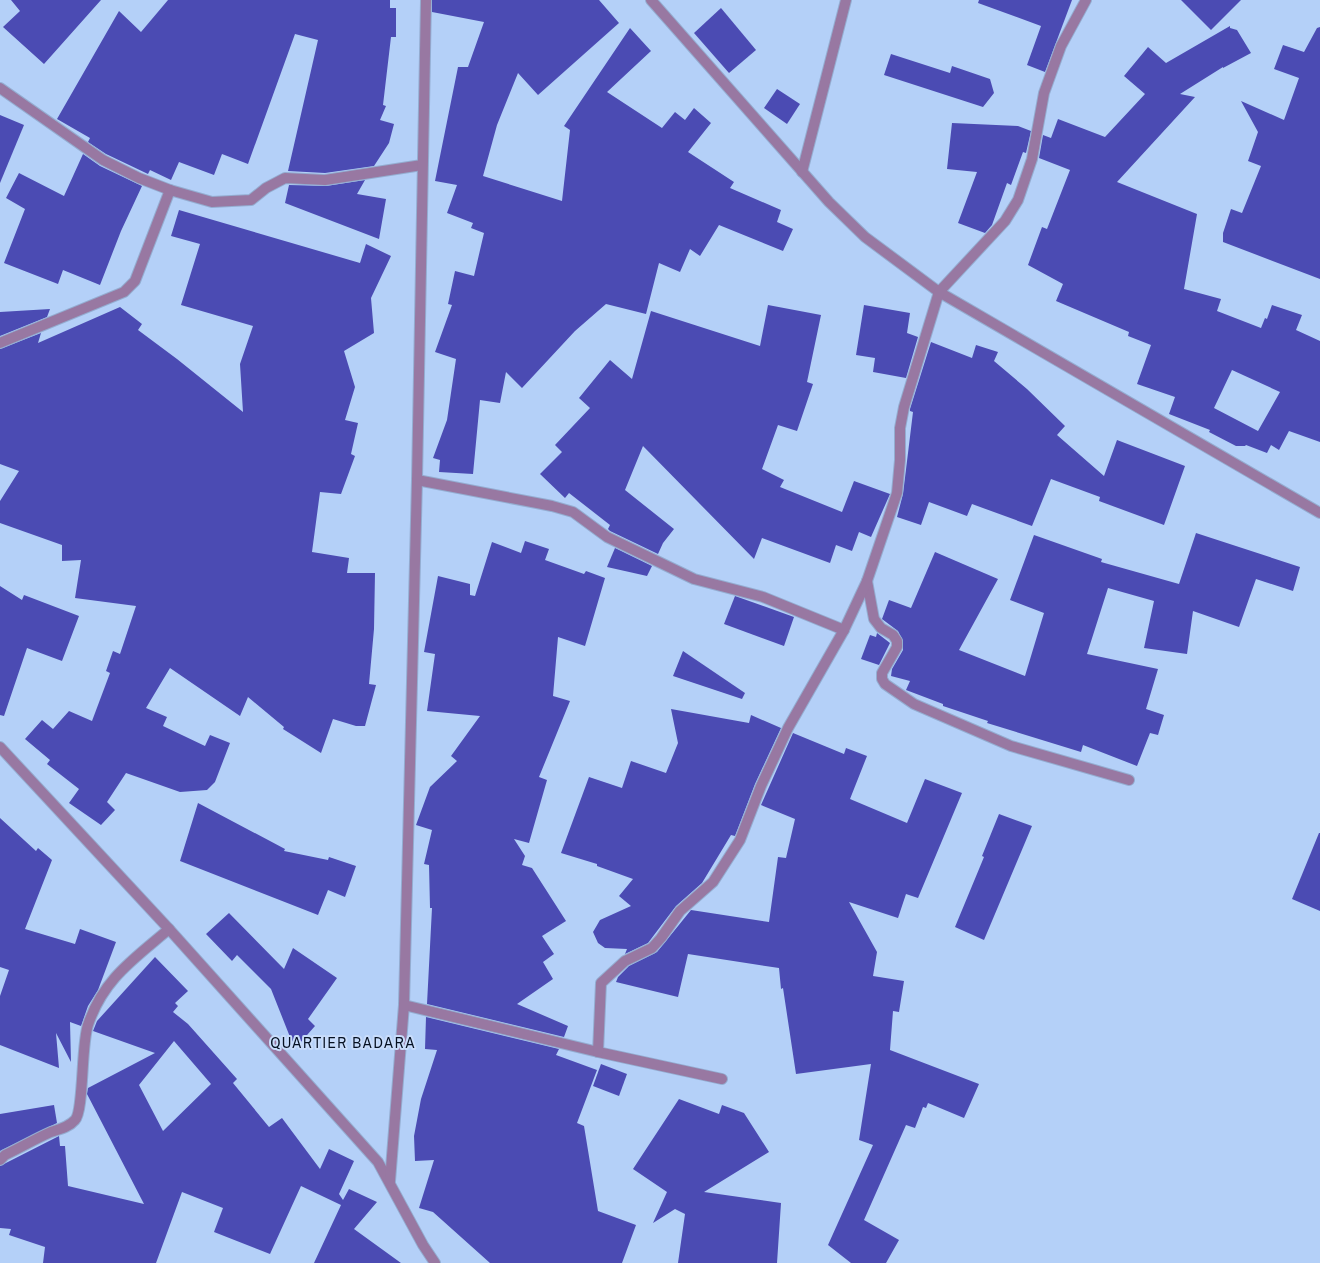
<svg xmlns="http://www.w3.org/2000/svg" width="1320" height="1263" font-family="'Public Sans',sans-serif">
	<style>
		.building { fill: #4b4bb3; fill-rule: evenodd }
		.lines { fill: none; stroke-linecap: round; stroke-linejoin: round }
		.street-casing { stroke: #94add1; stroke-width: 12 }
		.street { stroke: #9878a2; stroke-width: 10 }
		.labels { text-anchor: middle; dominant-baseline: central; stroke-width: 4; stroke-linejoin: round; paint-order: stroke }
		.quarter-label { font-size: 14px; letter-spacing: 1px; fill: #051021; stroke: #c8dcfb }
	</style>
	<rect width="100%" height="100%" fill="#b4d0f8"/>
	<g class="building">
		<polygon points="11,0 101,0 44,64 3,27 20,11"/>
		<polygon points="168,0 390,0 390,8 396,8 396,37 391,37 383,105 386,106 380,120 394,124 389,143 374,166 325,173 288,171 318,40 295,34 248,164 222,154 214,175 179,162 171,180 150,170 148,174 106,154 88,142 90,138 57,119 119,11 141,32"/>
		<polygon points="432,0 599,0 619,23 538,95 518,73 497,125 483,176 562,201 570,130 564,126 630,28 651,51 607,92 662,128 675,112 685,120 694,108 711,123 688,152 734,182 730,188 781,210 777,222 793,229 783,251 719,225 700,256 690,249 680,272 659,263 646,314 606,304 575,331 522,388 506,372 500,403 480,400 473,474 439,472 440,460 433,458 447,420 456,359 435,352 452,305 448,304 455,271 474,276 484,233 471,228 473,223 447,213 457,185 435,181 458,67 468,67 484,22 432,12"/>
		<polygon points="979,0 1072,0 1045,72 1027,65 1041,26 978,3"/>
		<polygon points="1181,0 1241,0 1211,30"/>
		<polygon points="721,8 756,50 729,73 694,33"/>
		<path d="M1230 26V28L1237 30 1251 53 1223 68V67L1180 94 1195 97 1117 182 1197 214 1184 289 1221 299 1217 311 1261 328 1265 318 1267 319 1272 305 1302 315 1296 330 1320 341V442L1289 431 1279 450 1271 445 1267 453 1246 445 1245 446H1236L1209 432 1210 430 1169 414 1175 397 1137 384 1151 345 1128 336 1129 332 1056 301 1063 284 1028 265 1042 227 1047 229 1070 170 1039 158 1043 135 1051 138 1058 119 1105 137 1145 94 1124 76 1148 47 1166 63ZM1232 370 1280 392 1258 431 1214 408Z"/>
		<polygon points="1320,27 1320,279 1223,242 1223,233 1231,209 1242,213 1261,166 1248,161 1258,132 1241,101 1284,120 1299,78 1274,69 1283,45 1304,52 1317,28"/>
		<polygon points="891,54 950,73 952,66 990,79 994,93 983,107 884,75"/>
		<polygon points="777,89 800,104 787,124 764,108"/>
		<polygon points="0,115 24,125 0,183"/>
		<polygon points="952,123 1018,126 1031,131 1026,153 1023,152 1011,185 1007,183 992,225 985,233 958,223 977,172 947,169"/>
		<polygon points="83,154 100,166 142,186 121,231 100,285 63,270 58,284 4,263 25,209 6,198 19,173 64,196"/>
		<polygon points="365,180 357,194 386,199 379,239 285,203 289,185 326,186"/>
		<polygon points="179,210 360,263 366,244 391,256 371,298 374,333 344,351 355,387 345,420 358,423 351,454 355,456 341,494 320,492 312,552 349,558 347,573 375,573 374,629 369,684 376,685 365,726 356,726 333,719 321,753 283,729 284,727 248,697 240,716 170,668 146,708 167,717 163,726 205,746 210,735 230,743 215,782 207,790 180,792 126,773 107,802 115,810 101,825 69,803 79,789 47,764 50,760 25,739 42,720 53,729 69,711 92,721 110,673 106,671 113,651 120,654 136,606 75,598 81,560 62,561 62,545 0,523 0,501 19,471 0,464 0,349 41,333 38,343 120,307 142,324 138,330 177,359 243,412 240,364 253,326 181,305 200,244 171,236"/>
		<polygon points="768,305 821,315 807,382 813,384 797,431 778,425 762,469 784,480 780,487 842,512 854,481 890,494 871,537 859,532 852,551 836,545 830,563 762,538 754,559 643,446 625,490 674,529 663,543 658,554 610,531 608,529 610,525 569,493 565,498 540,474 562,452 555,445 590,408 579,398 610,360 632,379 651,311 760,346"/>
		<polygon points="864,305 910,313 907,333 918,337 906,378 873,372 875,358 856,355"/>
		<polygon points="50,309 47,317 0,336 0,312"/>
		<polygon points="931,342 972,358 976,345 998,352 994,361 1027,389 1065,426 1057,435 1104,476 1117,440 1185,466 1164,525 1099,501 1100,497 1051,479 1032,526 972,504 967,516 929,502 921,525 897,517 903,494 913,412 910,411 910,409"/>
		<polygon points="1196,533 1300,567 1293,591 1256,579 1239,627 1193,611 1187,654 1144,648 1154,601 1108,588 1087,654 1158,669 1146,709 1164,715 1158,735 1150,733 1137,766 1083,745 1081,752 987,723 988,721 943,706 943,704 906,690 910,681 891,676 892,669 903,650 903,641 898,631 882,619 889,600 911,608 935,552 998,579 959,650 1025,676 1044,613 1010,600 1034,535 1102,559 1101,562 1179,584"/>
		<polygon points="525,541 549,549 545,560 584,574 586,571 605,578 585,646 558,637 553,696 570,701 539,777 547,780 529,843 514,839 525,856 522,865 532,868 566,921 542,936 554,954 543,962 553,979 517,1004 568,1026 564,1037 427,1004 432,908 430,908 429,865 424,864 432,830 416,825 430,787 457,761 451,756 480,716 427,711 435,654 424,652 438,576 470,584 470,595 475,596 492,542 521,553"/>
		<polygon points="615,548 652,566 647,576 607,567"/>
		<polygon points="0,586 22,600 24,595 79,616 62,661 27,648 4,716 0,715"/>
		<polygon points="735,596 794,617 784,646 724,624"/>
		<polygon points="877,633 890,643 879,665 861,659 870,635 876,637"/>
		<polygon points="683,651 745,693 742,699 673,676"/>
		<polygon points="671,709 749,723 751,715 781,728 755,784 735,836 731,835 702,883 676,906 648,943 625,954 627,949 605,948 598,943 593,932 600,920 631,906 619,896 633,879 597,866 597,864 561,853 589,777 622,788 631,761 666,773 678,743"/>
		<polygon points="793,733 844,754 846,748 867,756 850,799 907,823 925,779 962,793 918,898 906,894 898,918 849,902 877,952 873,976 904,981 899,1012 893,1011 890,1050 979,1084 964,1118 928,1103 926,1108 923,1107 915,1128 906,1125 864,1220 899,1240 886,1263 851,1263 828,1245 873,1145 859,1140 871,1064 796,1074 783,988 781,989 779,968 688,954 678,997 616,982 618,977 629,966 657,952 691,910 769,922 778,857 786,858 795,819 761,805"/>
		<polygon points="198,803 285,849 284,851 328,860 329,857 356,866 345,897 328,890 318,915 180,861"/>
		<polygon points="999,814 1032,826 984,940 955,927 984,857 982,856"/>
		<polygon points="0,818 36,851 38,848 52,860 25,929 75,944 80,929 116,942 98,990 88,1006 81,1026 70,1022 71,1062 56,1033 59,1068 0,1045 0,996 9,970 0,967"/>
		<polygon points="1319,833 1320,833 1320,911 1292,899"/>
		<polygon points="229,913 284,969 293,948 337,978 308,1019 315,1026 300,1043 295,1038 292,1042 271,989 237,955 232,961 206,934"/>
		<path d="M155 957 188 991 175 1003 178 1006 173 1012 188 1024 237 1079 233 1083 269 1127 282 1118 320 1169 329 1149 354 1161 339 1194 343 1200 349 1189 377 1202 354 1229 401 1263H314L341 1205 301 1186 270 1254 214 1232 223 1208 182 1192 156 1263H43L45 1247 9 1235 11 1229 0 1228V1166L59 1136 60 1146H65L68 1186 144 1204 87 1094 88 1088 155 1053 93 1031 97 1021ZM174 1041 211 1084 163 1131 139 1085Z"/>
		<polygon points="426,1017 559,1049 556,1055 597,1070 577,1123 584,1126 598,1211 636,1225 622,1263 490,1263 433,1212 419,1208 434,1160 415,1161 414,1136 421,1099 437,1050 425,1049"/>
		<polygon points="601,1064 627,1074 619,1096 593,1086"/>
		<polygon points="679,1099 719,1114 722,1105 744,1113 769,1152 704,1192 781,1203 777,1263 678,1263 685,1214 675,1209 653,1223 667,1192 633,1169"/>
		<polygon points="54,1105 57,1123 0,1151 0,1114"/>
	</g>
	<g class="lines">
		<defs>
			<g id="street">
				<polyline points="651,0 829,202 865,237 939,292 1320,513"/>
				<polyline points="0,88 103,160 139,178 170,190 212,202 251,200 266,188 285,178 325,180 422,165"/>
				<polyline points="802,172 846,0"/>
				<polyline points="0,343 124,292 135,281 170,190"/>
				<polyline points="417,480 552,506 573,512 607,537 694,579 763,597 844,630"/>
				<polyline points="867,581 874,619 881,628 893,635 897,641 897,647 882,673 882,679 885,684 914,704 1011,746 1129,780"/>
				<polyline points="0,747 169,929 378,1162 423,1245 435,1263"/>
				<polyline points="404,1005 598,1052 722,1079"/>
				<polyline points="598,1052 601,983 625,961 652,948 661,938 680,911 713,882 740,840 761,786 788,728 844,630 867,581 897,493 900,460 900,428 904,407 939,292 1005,221 1018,200 1032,159 1044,93 1061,46 1086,0"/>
				<path d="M0 1160 5 1155C20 1148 35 1139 51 1132 60 1129 69 1127 75 1120 84 1111 81 1044 88 1025 103 979 134 959 169 929"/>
				<polyline points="390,1181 404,1005 417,480 426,0"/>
			</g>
		</defs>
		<use href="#street" class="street-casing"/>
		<use href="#street" class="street"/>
	</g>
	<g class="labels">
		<g class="quarter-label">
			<text x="343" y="1043">QUARTIER BADARA</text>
		</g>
	</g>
</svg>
